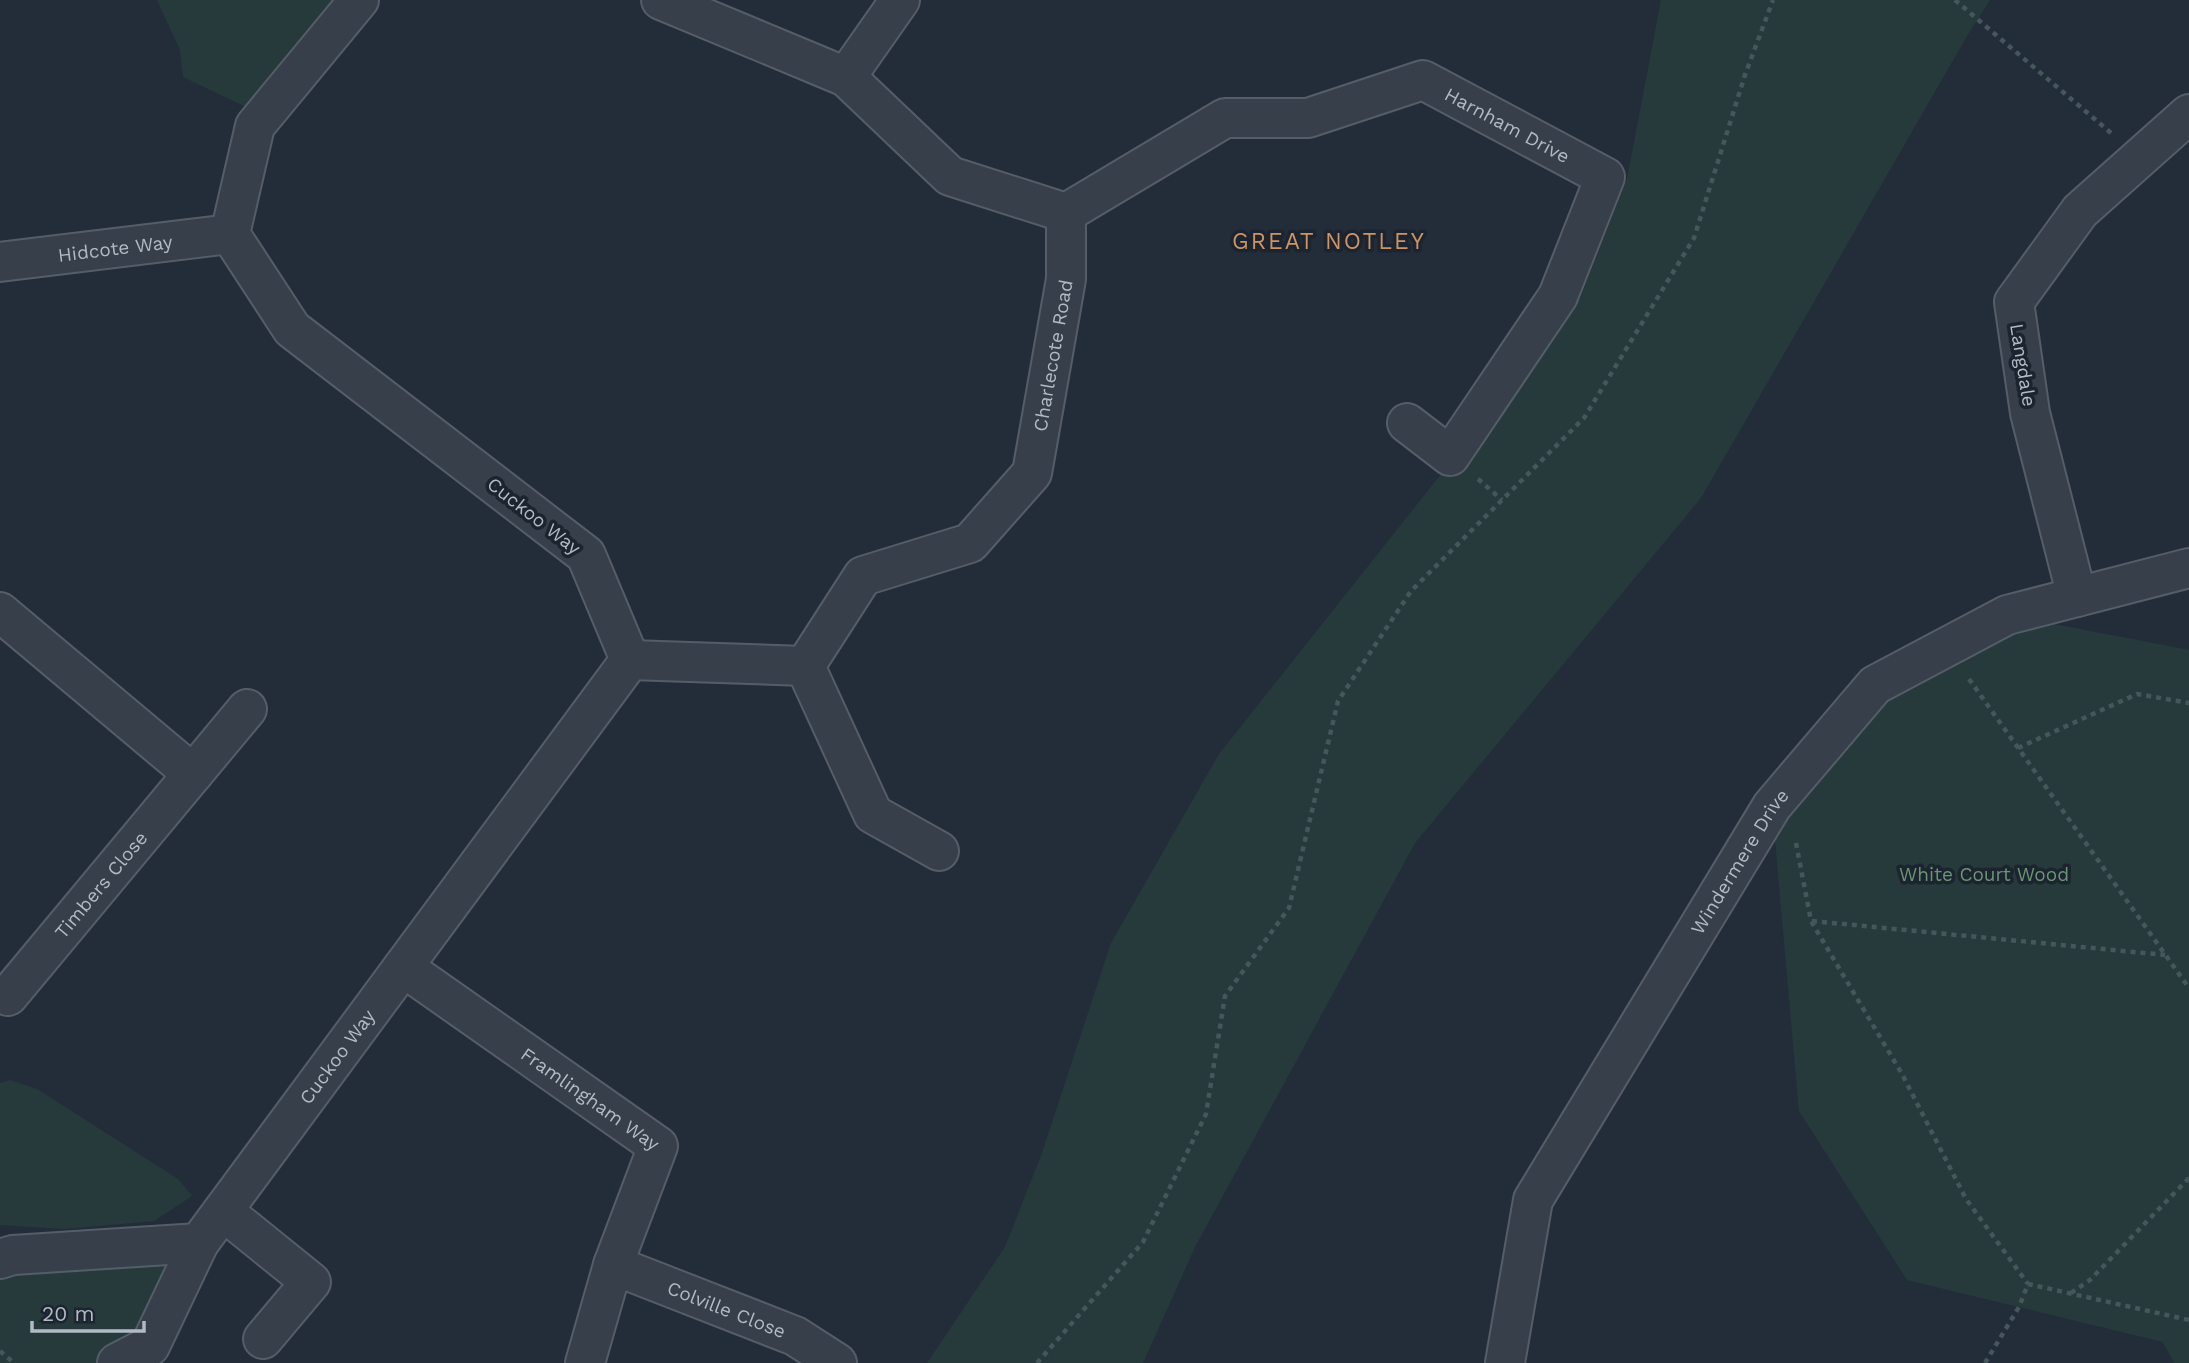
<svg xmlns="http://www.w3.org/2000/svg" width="2189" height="1363" font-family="'Work Sans',sans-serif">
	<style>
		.green { fill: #263a3c }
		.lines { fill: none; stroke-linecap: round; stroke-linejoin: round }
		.minor-casing { stroke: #555d68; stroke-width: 42 }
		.path { stroke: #45575a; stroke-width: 4.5; stroke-dasharray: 5 5; stroke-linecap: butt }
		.minor { stroke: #373f4a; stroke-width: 38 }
		.labels { text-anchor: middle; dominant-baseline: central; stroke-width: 7; stroke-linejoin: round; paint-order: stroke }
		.street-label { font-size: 19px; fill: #b2bac6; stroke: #1c242f }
		.park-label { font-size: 19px; fill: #6a9675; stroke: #1c242f }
		.quarter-label { font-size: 23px; letter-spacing: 2px; fill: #ce9465; stroke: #1c242f }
	</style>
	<rect width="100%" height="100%" fill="#232d3a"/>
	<g class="green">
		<polygon points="157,0 340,0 250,109 183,77 180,50"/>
		<polygon points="1661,0 1990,0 1967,36 1701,498 1415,843 1195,1247 1143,1363 927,1363 1005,1247 1042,1153 1111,943 1219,754 1580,299 1627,179"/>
		<polygon points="2007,615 2189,650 2189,1363 2174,1363 2163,1342 1907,1280 1799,1111 1772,806 1875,685"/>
		<polygon points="10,1080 37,1089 178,1179 192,1196 154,1221 65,1229 0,1225 0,1083"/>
		<polygon points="185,1250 150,1363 0,1363 0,1268"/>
	</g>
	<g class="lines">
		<defs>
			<g id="minor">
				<polyline points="846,77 900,0"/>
				<path id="s1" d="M1066 213 1225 118H1308L1423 80 1605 177 1558 296 1450 456 1407 423"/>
				<path id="s2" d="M0 262 230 234"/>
				<polyline points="2077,597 2030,413 2014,302 2080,211 2189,114"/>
				<polyline points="0,612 193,774"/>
				<path id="s3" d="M630 660 805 666 863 576 970 543 1032 473 1066 279V213L950 176 846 77 661 0"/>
				<polyline points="805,666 873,814 939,851"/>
				<path id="s4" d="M403 967 658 1146 613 1265 585 1363"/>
				<path id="s5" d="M8 996 247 709"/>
				<polyline points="223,1211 311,1282 263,1339"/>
				<polyline points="0,1259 13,1255 199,1243"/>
				<path id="s6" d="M613 1265 795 1336 837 1363"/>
				<path id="s7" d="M117 1363 150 1346 199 1243 630 660 586 555 292 329 230 234 255 126 359 0"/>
				<path id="s8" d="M1505 1363 1533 1200 1772 806 1875 685 2007 615 2189 568"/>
			</g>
		</defs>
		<use href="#minor" class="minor-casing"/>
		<g class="path">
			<polyline points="1955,0 2111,133"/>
			<polyline points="1478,479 1502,500"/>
			<polyline points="1969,679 2189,988"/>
			<polyline points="2018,748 2137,694 2189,703"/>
			<polyline points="1796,843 1811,921 1902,1074 1966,1199 2028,1284"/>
			<polyline points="1812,921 2165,955"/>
			<polyline points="2071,1293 2090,1280 2189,1178"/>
			<polyline points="0,1351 14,1363"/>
			<polyline points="1037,1363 1143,1242 1206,1114 1225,996 1289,908 1338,701 1411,591 1584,418 1694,238 1745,75 1773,0"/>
			<polyline points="1985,1363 2019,1307 2028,1284 2189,1320"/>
		</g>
		<use href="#minor" class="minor"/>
	</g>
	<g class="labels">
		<g class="street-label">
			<text stroke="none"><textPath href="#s1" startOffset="485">Harnham Drive</textPath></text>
			<text stroke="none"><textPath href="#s2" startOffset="116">Hidcote Way</textPath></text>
			<text stroke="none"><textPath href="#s3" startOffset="607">Charlecote Road</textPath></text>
			<text transform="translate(2023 365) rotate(81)">Langdale</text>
			<text transform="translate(534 516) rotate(38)">Cuckoo Way</text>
			<text stroke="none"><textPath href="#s8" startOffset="562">Windermere Drive</textPath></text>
			<text stroke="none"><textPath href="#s5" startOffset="145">Timbers Close</textPath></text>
			<text stroke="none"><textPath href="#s7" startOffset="383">Cuckoo Way</textPath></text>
			<text stroke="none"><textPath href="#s4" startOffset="229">Framlingham Way</textPath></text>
			<text stroke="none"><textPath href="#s6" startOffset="122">Colville Close</textPath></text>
		</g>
		<g class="park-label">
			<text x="1984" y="874">White Court Wood</text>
		</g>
		<g class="quarter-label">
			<text x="1329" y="241">GREAT NOTLEY</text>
		</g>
	</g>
	<path d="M32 1321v10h112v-10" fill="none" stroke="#b2bac6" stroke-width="3.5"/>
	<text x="42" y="1321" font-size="21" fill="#b2bac6" stroke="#1c242f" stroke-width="5" paint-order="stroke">20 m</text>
</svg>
